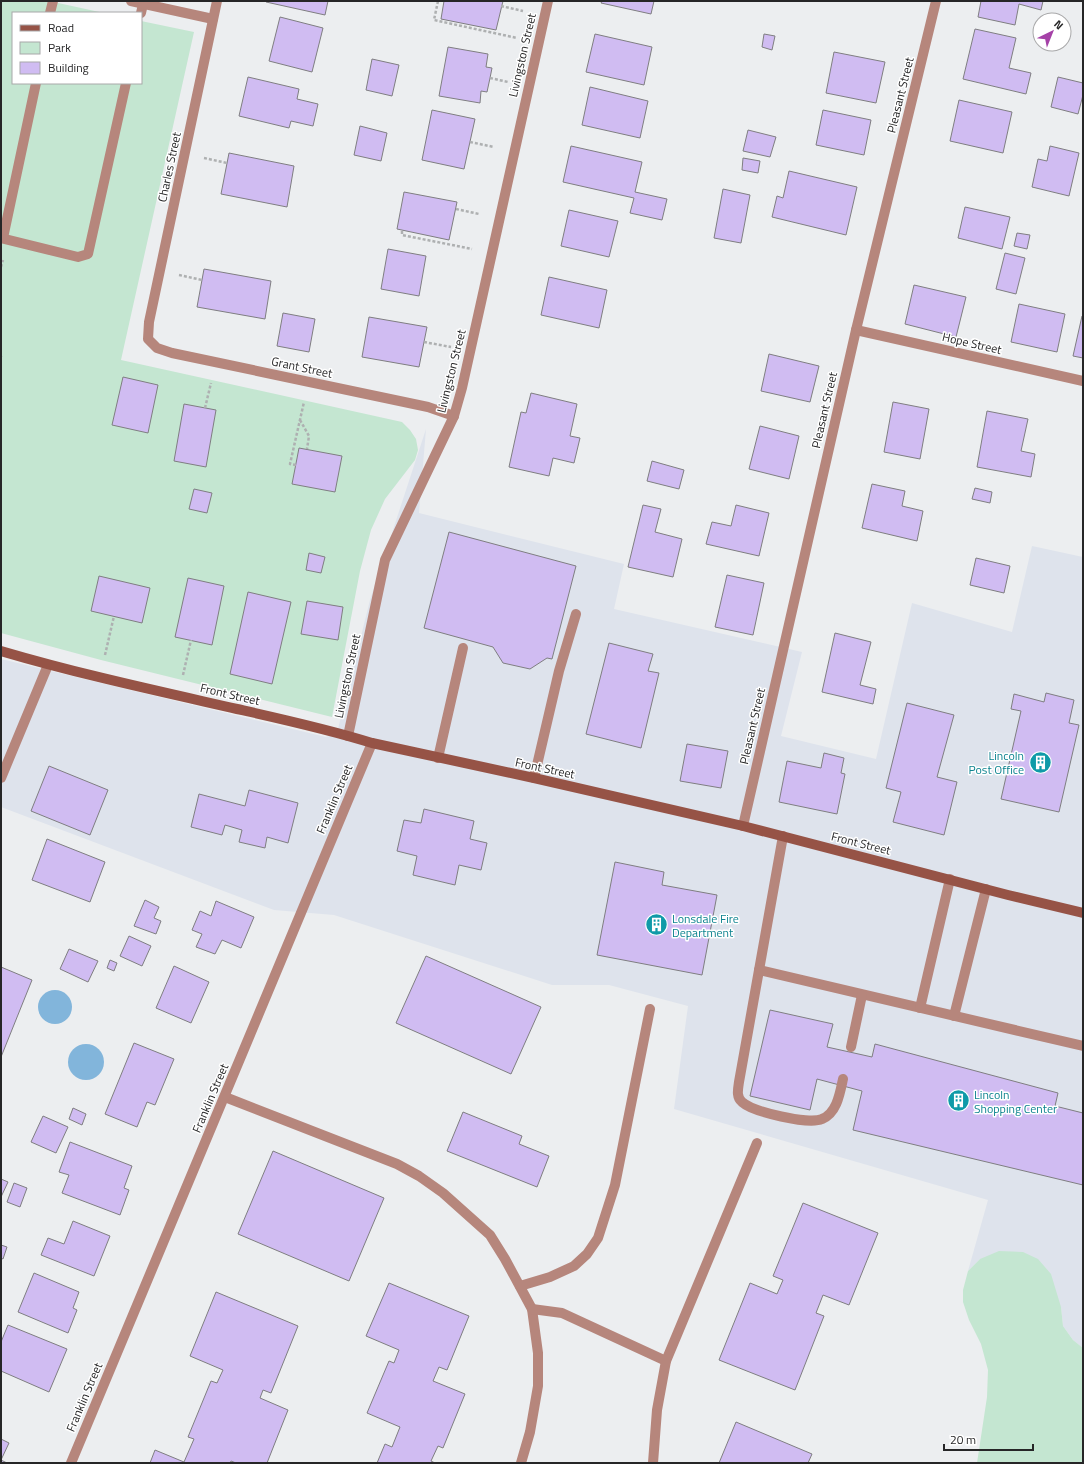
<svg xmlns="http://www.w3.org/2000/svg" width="1084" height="1464" font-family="'Titillium Web',sans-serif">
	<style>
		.built { fill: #dee3ec }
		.green { fill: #c4e6d1 }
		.water { fill: #82b5db }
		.building { fill: #d0bcf2; stroke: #7f7e81 }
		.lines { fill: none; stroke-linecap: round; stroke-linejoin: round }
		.path { stroke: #aeb0b1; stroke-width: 2.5; stroke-dasharray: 3 2; stroke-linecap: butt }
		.lane { stroke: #b6867c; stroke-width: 10 }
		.street { stroke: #b6867c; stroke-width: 10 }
		.secondary { stroke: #965346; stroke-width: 10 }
		.labels { text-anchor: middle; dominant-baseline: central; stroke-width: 3; stroke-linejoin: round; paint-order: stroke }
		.street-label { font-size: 12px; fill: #262627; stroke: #fff }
		.culture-label { font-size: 12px; fill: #0d838f; stroke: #fff; text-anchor: start }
	</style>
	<rect width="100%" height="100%" fill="#eceef0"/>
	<polygon class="built" points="426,429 419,513 624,564 614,609 802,652 781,736 876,759 912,603 1012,632 1032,546 1083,557 1083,1348 1073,1340 1063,1326 1061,1307 980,1259 968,1271 988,1200 674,1109 688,1006 609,985 552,985 334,915 274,910 1,807 1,659 326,737 337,733 370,600"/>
	<g class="green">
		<polygon points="1,1 49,1 104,13 13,13 13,83 141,83 141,21 194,32 121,360 402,422 410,430 416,439 418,450 415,460 385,499 371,530 360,571 332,717 101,660 1,633"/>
		<polygon points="999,1251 1023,1252 1038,1259 1051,1274 1061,1307 1063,1326 1073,1340 1083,1348 1083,1463 977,1463 987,1397 988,1370 981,1344 969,1320 963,1302 963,1290 968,1271 980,1259"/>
	</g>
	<g class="water">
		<circle cx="55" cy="1007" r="17"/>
		<circle cx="86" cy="1062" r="18"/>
	</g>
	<g class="building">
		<polygon points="266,1 328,1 325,15 266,2"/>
		<polygon points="444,1 503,1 496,30 441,19"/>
		<polygon points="602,1 654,1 651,14 601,3"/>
		<polygon points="981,1 1043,1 1041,10 1019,4 1015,25 978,17"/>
		<polygon points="280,17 323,28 312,72 269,61"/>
		<polygon points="975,29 1016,38 1009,68 1031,73 1026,94 963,79"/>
		<polygon points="595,34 652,47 644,85 586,72"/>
		<polygon points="764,34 775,36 772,50 762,47"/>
		<polygon points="448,47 488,54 486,67 492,68 490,78 487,92 481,91 480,103 439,96"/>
		<polygon points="834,52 885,62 876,103 826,93"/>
		<polygon points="372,59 399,65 392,96 366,90"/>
		<polygon points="248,77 299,89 297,99 318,104 313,126 291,121 289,128 239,116"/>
		<polygon points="1058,77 1083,83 1083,95 1078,114 1051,107"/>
		<polygon points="590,87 648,101 640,138 582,125"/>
		<polygon points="959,100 1012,112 1003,153 950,141"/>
		<polygon points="432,110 475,119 464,169 422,160"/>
		<polygon points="823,110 871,120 864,155 816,145"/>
		<polygon points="360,126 387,133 381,161 354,155"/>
		<polygon points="748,130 776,137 770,157 743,151"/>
		<polygon points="571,146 642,162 635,192 667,199 662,220 630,213 634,198 563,182"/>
		<polygon points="1050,146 1079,153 1069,196 1032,187 1038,159 1047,161"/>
		<polygon points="229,153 294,166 287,207 221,194"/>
		<polygon points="743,158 760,161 758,173 742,170"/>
		<polygon points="789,171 857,187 846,235 772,217 777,196 783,198"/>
		<polygon points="723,189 750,195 741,243 714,238"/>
		<polygon points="404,192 457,202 449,240 397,229"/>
		<polygon points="965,207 1010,217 1002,249 958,238"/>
		<polygon points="569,210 618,221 609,257 561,246"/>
		<polygon points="1017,233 1030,235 1027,249 1014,246"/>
		<polygon points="388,249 426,256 419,296 381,289"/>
		<polygon points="1005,253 1025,258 1016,294 996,289"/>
		<polygon points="204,269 271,281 265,319 197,307"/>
		<polygon points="549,277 607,290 599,328 541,315"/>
		<polygon points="914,285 966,297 956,337 905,324"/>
		<polygon points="1019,304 1065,314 1057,352 1011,342"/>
		<polygon points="283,313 315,319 309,352 277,346"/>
		<polygon points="1082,316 1083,316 1083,358 1073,356"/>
		<polygon points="369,317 427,327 419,367 362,357"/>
		<polygon points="769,354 819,366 810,402 761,391"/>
		<polygon points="123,377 158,385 148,433 112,425"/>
		<polygon points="531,393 577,404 570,436 580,438 574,463 553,458 549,476 509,467 521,412 526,413"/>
		<polygon points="893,402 929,409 920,459 884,452"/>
		<polygon points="184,404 216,410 206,467 174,461"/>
		<polygon points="987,411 1028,419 1021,451 1035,454 1031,477 977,467"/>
		<polygon points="760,426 799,436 789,479 749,469"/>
		<polygon points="299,448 342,456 335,492 292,484"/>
		<polygon points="652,461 684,470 679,489 647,481"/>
		<polygon points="872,484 905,491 902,506 923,511 917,541 862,528"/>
		<polygon points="975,488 992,492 990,503 972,499"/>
		<polygon points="194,489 212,493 207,513 189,509"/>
		<polygon points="643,505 661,509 655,532 682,539 673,577 628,567"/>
		<polygon points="736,505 769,513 759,556 706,544 712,522 731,526"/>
		<polygon points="449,532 576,566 552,659 547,658 530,669 503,663 493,647 424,628"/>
		<polygon points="309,553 325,557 321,573 306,570"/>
		<polygon points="976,558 1010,566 1004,593 970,585"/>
		<polygon points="727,575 764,583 753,635 715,627"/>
		<polygon points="99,576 150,588 142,623 91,611"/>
		<polygon points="188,578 224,586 212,645 175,637"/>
		<polygon points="248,592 291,602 272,684 230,674"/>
		<polygon points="307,601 343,607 338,640 301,634"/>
		<polygon points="835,633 871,642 860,685 876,689 873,704 822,692"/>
		<polygon points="609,643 653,654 648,671 659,673 641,748 586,734"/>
		<polygon points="1046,693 1074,700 1069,723 1079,725 1059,812 1001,799 1021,711 1011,709 1014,694 1044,702"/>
		<polygon points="907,703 954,715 937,777 957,782 944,835 893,822 901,792 886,788"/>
		<polygon points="687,744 728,751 721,788 680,781"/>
		<polygon points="824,753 844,758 841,773 845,774 837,814 779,802 787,761 821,768"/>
		<polygon points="49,766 108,790 90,835 31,811"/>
		<polygon points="249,790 298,803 288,843 267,837 265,848 239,842 242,830 225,825 222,835 191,827 199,794 245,806"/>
		<polygon points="424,809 474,821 470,839 487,843 481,870 459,865 455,885 413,875 417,856 397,851 404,820 421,823"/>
		<polygon points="47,839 105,862 90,902 32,880"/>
		<polygon points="615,862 664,872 662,885 717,895 702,975 597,955"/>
		<polygon points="145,900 159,907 154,918 161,921 156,934 134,926"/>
		<polygon points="216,901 254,917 241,948 222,940 215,954 196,947 202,934 192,930 200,911 211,916"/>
		<polygon points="129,936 151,946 142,966 120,956"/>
		<polygon points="69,949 98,961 88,982 60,969"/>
		<polygon points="426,956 541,1007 511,1074 396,1023"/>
		<polygon points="110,960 117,963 114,971 107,968"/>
		<polygon points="174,966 209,982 191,1023 156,1008"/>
		<polygon points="1,967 32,980 1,1057"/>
		<polygon points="770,1010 833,1024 827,1047 872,1057 875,1044 1058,1093 1055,1106 1083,1113 1083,1185 853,1130 862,1091 817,1079 810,1110 750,1096"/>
		<polygon points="134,1043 174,1059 155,1105 147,1102 137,1127 105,1114"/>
		<polygon points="73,1108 86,1114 82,1125 69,1119"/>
		<polygon points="463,1112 522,1136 519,1144 549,1156 537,1187 447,1151"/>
		<polygon points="43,1116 68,1127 56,1153 31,1142"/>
		<polygon points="70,1142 132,1166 124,1188 129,1190 120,1215 62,1193 69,1175 59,1172"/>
		<polygon points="273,1151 384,1198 349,1281 238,1234"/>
		<polygon points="1,1179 8,1182 1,1197"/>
		<polygon points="14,1183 27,1188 20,1207 7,1202"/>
		<polygon points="803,1203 878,1233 849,1305 823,1295 816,1313 824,1316 795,1390 719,1360 750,1283 777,1294 783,1280 773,1276"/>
		<polygon points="73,1221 110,1236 94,1276 41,1255 48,1238 64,1244"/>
		<polygon points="1,1245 7,1247 3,1259 1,1258"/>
		<polygon points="34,1273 79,1292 73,1308 77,1310 68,1333 18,1312"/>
		<polygon points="389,1283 469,1316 447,1370 439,1367 433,1381 465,1394 443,1448 438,1446 431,1461 435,1463 377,1463 385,1444 392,1447 400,1427 367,1413 389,1361 394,1363 399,1350 366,1336"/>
		<polygon points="216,1292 298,1326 271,1393 263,1390 260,1398 288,1410 267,1463 236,1463 231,1461 230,1463 150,1463 155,1450 184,1462 194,1439 188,1437 211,1381 217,1383 223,1370 190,1356"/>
		<polygon points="8,1325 67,1349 49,1392 1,1371 1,1342"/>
		<polygon points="736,1422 812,1454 808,1463 719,1463"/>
		<polygon points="1,1439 9,1443 1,1460 7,1463 1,1463"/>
	</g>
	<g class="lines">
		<g class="path">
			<polyline points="438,1 434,20 517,38"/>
			<polyline points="501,6 523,11"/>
			<polyline points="490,78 508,82"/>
			<polyline points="470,142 494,147"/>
			<polyline points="204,158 227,163"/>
			<polyline points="456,209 479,214"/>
			<polyline points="402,231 402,235 472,249"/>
			<polyline points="1,267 3,260"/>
			<polyline points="179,275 202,280"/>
			<polyline points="424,342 451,347"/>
			<polyline points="1,357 1,356"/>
			<polyline points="205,408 211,383"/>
			<polyline points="300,420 309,436 307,449"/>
			<polyline points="296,465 290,464 304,402"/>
			<polyline points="105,655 114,616"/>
			<polyline points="183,675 191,640"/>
		</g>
		<g class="lane">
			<polyline points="50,13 53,1"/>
			<polyline points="141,13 143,4"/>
			<polyline points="1,238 78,257 88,254 126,83"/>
			<polyline points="3,238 36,83"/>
			<polyline points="438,758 463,648"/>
			<polyline points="534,778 559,671 576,614"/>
			<path d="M783 836 739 1082C738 1089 736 1097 742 1102 753 1112 809 1125 822 1119 837 1113 840 1093 843 1079"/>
			<polyline points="759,970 1083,1046"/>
			<polyline points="920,1008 950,879"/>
			<polyline points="954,1016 986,889"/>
			<polyline points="851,1047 862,995"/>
			<polyline points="225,1097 397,1164 419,1176 443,1193 490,1235 505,1259 532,1309 538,1353 538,1386 530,1432 521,1463"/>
			<polyline points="520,1286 550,1277 574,1266 587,1254 598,1238 615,1185 650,1009"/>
			<polyline points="532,1309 562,1313 666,1361"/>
			<polyline points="653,1463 657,1410 666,1361 757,1143"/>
		</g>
		<g class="street">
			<polyline points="131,1 213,19"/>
			<polyline points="217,1 149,322 148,339 157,348 172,353 428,407 454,416"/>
			<polyline points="856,330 1083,381"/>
			<polyline points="348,736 385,560 454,416 462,388 548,1"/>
			<polyline points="1,778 48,665"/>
			<polyline points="743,826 856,330 936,1"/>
			<polyline points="71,1463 372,743"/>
		</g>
		<path class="secondary" d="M1 651C79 674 158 691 237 709 282 719 328 729 372 743L534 778 743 826 1008 895 1083 913"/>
	</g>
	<defs>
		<symbol id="building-disc" viewBox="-11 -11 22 22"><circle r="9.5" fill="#0f9aa8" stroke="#fff"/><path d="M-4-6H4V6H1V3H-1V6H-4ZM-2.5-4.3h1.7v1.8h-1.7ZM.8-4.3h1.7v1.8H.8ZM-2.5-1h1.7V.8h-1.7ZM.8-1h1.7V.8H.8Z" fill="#fff"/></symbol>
	</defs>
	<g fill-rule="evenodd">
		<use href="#building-disc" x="1028" y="750" width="25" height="25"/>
		<use href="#building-disc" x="644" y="912" width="25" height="25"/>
		<use href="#building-disc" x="946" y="1088" width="25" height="25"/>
	</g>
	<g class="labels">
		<g class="street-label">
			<text transform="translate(522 55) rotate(-77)">Livingston Street</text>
			<text transform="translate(900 95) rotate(-76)">Pleasant Street</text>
			<text transform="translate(169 167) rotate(-78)">Charles Street</text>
			<text transform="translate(972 343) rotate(13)">Hope Street</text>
			<text transform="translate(302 367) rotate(12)">Grant Street</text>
			<text transform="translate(451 371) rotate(-76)">Livingston Street</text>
			<text transform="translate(824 410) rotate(-77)">Pleasant Street</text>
			<text transform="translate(347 676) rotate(-78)">Livingston Street</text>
			<text transform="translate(230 694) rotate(13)">Front Street</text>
			<text transform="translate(752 726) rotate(-77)">Pleasant Street</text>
			<text transform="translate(545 768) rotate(12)">Front Street</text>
			<text transform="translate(334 799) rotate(-67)">Franklin Street</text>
			<text transform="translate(861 843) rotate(14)">Front Street</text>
			<text transform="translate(210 1098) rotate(-67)">Franklin Street</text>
			<text transform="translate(84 1397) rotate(-67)">Franklin Street</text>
		</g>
		<g class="culture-label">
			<text x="1024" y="755" text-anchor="end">Lincoln<tspan x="1024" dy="14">Post Office</tspan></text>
			<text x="672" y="918">Lonsdale Fire<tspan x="672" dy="14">Department</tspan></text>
			<text x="974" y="1094">Lincoln<tspan x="974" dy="14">Shopping Center</tspan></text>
		</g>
	</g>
	<rect width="1084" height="1464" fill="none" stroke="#262627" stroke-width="4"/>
	<rect x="12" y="12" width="130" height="72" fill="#ffffff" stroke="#a8a8a9"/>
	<rect x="20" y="25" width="20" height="6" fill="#965346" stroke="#a8a8a9"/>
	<text x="48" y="32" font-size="12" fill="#262627">Road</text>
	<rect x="20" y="42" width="20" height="12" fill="#c4e6d1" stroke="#a8a8a9"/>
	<text x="48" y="52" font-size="12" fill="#262627">Park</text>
	<rect x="20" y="62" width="20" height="12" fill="#d0bcf2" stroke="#a8a8a9"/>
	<text x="48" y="72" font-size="12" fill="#262627">Building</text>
	<g transform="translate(1052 32) rotate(43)"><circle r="19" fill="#ffffff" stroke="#a8a8a9"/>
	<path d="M0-3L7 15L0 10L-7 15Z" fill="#a541a7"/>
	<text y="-6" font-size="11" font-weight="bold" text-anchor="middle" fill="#262627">N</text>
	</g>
	<path d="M944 1444v6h89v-6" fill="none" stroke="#262627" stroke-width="2"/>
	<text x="950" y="1444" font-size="12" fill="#262627" stroke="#ffffff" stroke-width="3" paint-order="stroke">20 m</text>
</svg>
